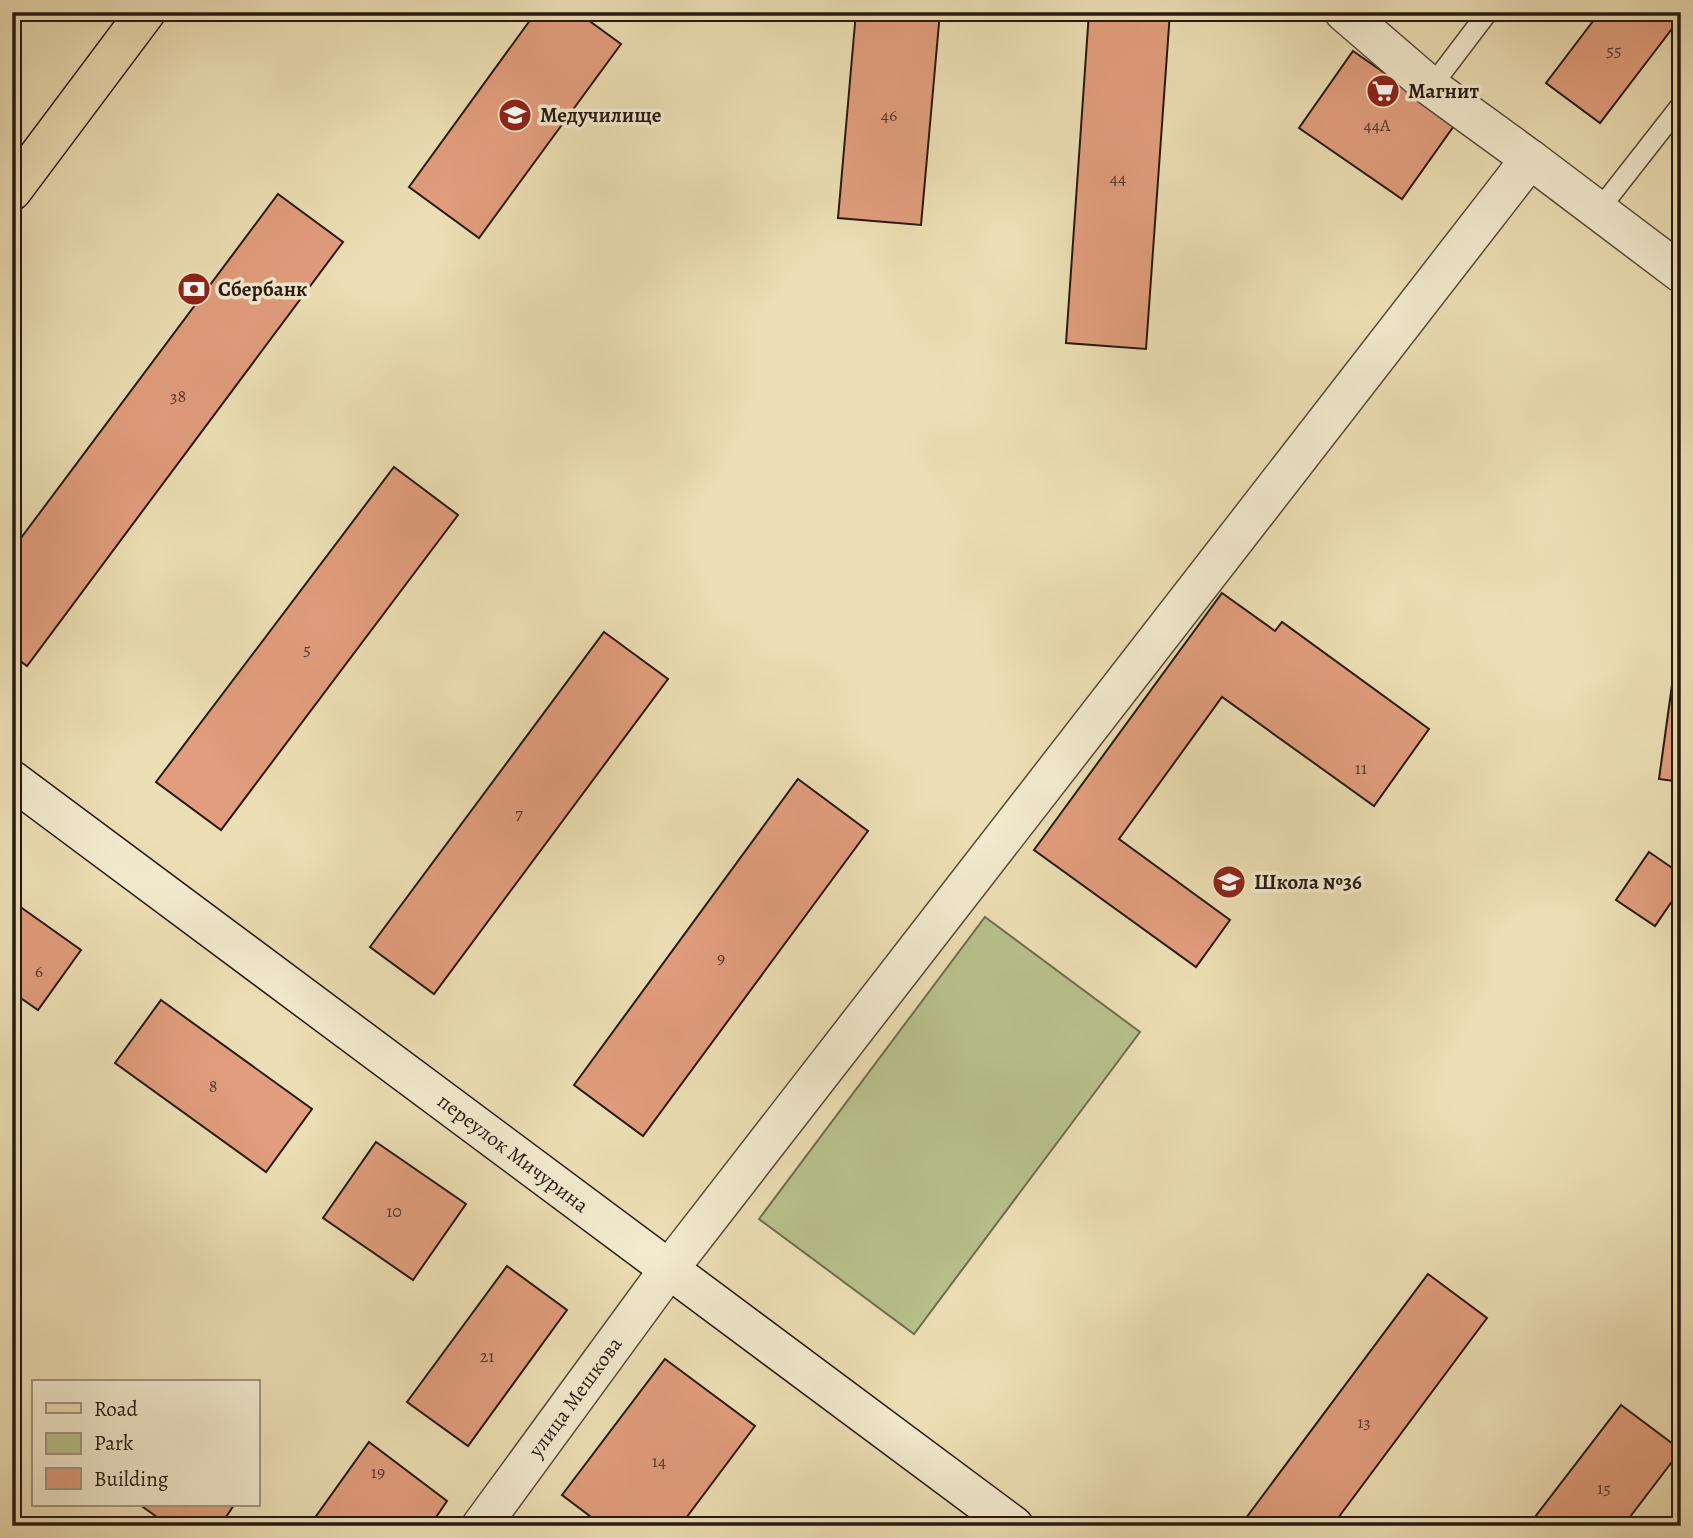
<svg xmlns="http://www.w3.org/2000/svg" width="1693" height="1538" font-family="Alegreya,serif">
	<style>
		.green { fill: #b8c18d; stroke: #706d4f; stroke-width: 2 }
		.building { fill: #e19d7d; stroke: #271911; stroke-width: 2 }
		.lines { fill: none; stroke-linecap: round; stroke-linejoin: round }
		.service-casing { stroke: #584a3a; stroke-width: 22 }
		.minor-casing { stroke: #584a3a; stroke-width: 41 }
		.secondary-casing { stroke: #271911; stroke-width: 41 }
		.primary-casing { stroke: #271911; stroke-width: 41 }
		.service { stroke: #f3eace; stroke-width: 19 }
		.minor { stroke: #f3eace; stroke-width: 38 }
		.secondary { stroke: #f3eace; stroke-width: 38 }
		.primary { stroke: #ecdeb4; stroke-width: 38 }
		.labels { text-anchor: middle; dominant-baseline: central; stroke-width: 7; stroke-linejoin: round; paint-order: stroke }
		.number-label { font-size: 18px; fill: #563a2c }
		.poi-label { font-size: 21px; font-weight: bold; fill: #271911; stroke: #f3eace; text-anchor: start }
		.street-label { font-size: 21px; fill: #271911; stroke: #f3eace }
	</style>
	<rect width="100%" height="100%" fill="#ecdeb4"/>
	<filter id="stains"><feTurbulence type="fractalNoise" baseFrequency=".00286" numOctaves="4"/><feColorMatrix values="0 0 0 0 .2 0 0 0 0 .09 0 0 0 0 .02 0 0 0 .5 -.17"/></filter>
	<radialGradient id="worn" r=".72"><stop offset=".6" stop-color="#630" stop-opacity="0"/><stop offset="1" stop-color="#630" stop-opacity=".3"/></radialGradient>
	<polygon class="green" points="985,917 1140,1032 914,1334 759,1219"/>
	<g class="building">
		<polygon points="536,12 577,12 621,44 479,238 409,187"/>
		<polygon points="856,12 940,12 921,225 838,218"/>
		<polygon points="1089,12 1170,12 1146,349 1066,343"/>
		<polygon points="1600,12 1681,12 1681,17 1600,123 1546,83"/>
		<polygon points="1353,51 1456,123 1402,199 1299,128"/>
		<polygon points="278,194 343,242 27,666 12,655 12,550"/>
		<polygon points="394,467 458,515 221,830 156,782"/>
		<polygon points="1222,593 1275,631 1282,622 1429,729 1374,806 1222,697 1119,839 1230,920 1196,967 1034,850"/>
		<polygon points="1681,620 1681,782 1659,779"/>
		<polygon points="604,632 668,679 434,994 370,947"/>
		<polygon points="798,779 868,831 643,1136 574,1085"/>
		<polygon points="1649,852 1681,874 1681,888 1655,926 1616,900"/>
		<polygon points="12,901 81,950 38,1010 12,992"/>
		<polygon points="161,1000 312,1109 266,1172 115,1063"/>
		<polygon points="376,1142 466,1204 413,1280 323,1218"/>
		<polygon points="507,1266 567,1310 468,1446 407,1402"/>
		<polygon points="1428,1274 1487,1318 1332,1526 1240,1526"/>
		<polygon points="665,1359 755,1426 680,1526 603,1526 562,1495"/>
		<polygon points="1621,1405 1681,1450 1623,1526 1528,1526"/>
		<polygon points="369,1442 447,1501 430,1526 309,1526"/>
		<polygon points="140,1505 234,1505 220,1526 170,1526"/>
	</g>
	<g class="lines">
		<defs>
			<g id="service">
				<polyline points="1431,87 1488,12"/>
				<polyline points="1598,211 1681,105"/>
			</g>
			<g id="minor">
				<polyline points="1344,12 1431,87 1530,159"/>
				<polyline points="481,1526 669,1269 1530,159 1681,273"/>
			</g>
			<polyline id="secondary" points="12,780 1014,1526"/>
			<polyline id="primary" points="12,191 146,12"/>
		</defs>
		<use href="#service" class="service-casing"/>
		<use href="#minor" class="minor-casing"/>
		<use href="#secondary" class="secondary-casing"/>
		<use href="#primary" class="primary-casing"/>
		<use href="#service" class="service"/>
		<use href="#minor" class="minor"/>
		<use href="#secondary" class="secondary"/>
		<use href="#primary" class="primary"/>
	</g>
	<defs>
		<symbol id="supermarket-disc" viewBox="-11 -11 22 22"><circle r="9.5" fill="#8f2418" stroke="#f3eace"/><path d="M-6-5.5h2.5l.6 2H6L4.5 2H-2.5L-4.4-4H-6ZM-1.5 3.2a1.3 1.3 0 1 0 .1 0ZM3 3.2a1.3 1.3 0 1 0 .1 0Z" fill="#fff"/></symbol>
		<symbol id="university-disc" viewBox="-11 -11 22 22"><circle r="9.5" fill="#8f2418" stroke="#f3eace"/><path d="M0-5L7-2L0 1L-7-2ZM-4 1L0 2.5L4 1V4Q0 6-4 4Z" fill="#fff"/></symbol>
		<symbol id="bank-disc" viewBox="-11 -11 22 22"><circle r="9.5" fill="#8f2418" stroke="#f3eace"/><path d="M-6-4H6V4H-6ZM0-2.3a2.3 2.3 0 1 0 0 4.6a2.3 2.3 0 1 0 0-4.6Z" fill="#fff"/></symbol>
		<symbol id="school-disc" viewBox="-11 -11 22 22"><circle r="9.5" fill="#8f2418" stroke="#f3eace"/><path d="M0-5L7-2L0 1L-7-2ZM-4 1L0 2.5L4 1V4Q0 6-4 4Z" fill="#fff"/></symbol>
	</defs>
	<g fill-rule="evenodd">
		<use href="#supermarket-disc" x="1364" y="72" width="38" height="38"/>
		<use href="#university-disc" x="496" y="96" width="38" height="38"/>
		<use href="#bank-disc" x="175" y="270" width="38" height="38"/>
		<use href="#school-disc" x="1210" y="863" width="38" height="38"/>
	</g>
	<g class="labels">
		<g class="number-label">
			<text x="1614" y="50">55</text>
			<text x="889" y="115">46</text>
			<text x="1377" y="125">44А</text>
			<text x="1118" y="178">44</text>
			<text x="178" y="396">38</text>
			<text x="307" y="649">5</text>
			<text x="1361" y="768">11</text>
			<text x="519" y="813">7</text>
			<text x="721" y="958">9</text>
			<text x="39" y="971">6</text>
			<text x="213" y="1086">8</text>
			<text x="394" y="1211">10</text>
			<text x="487" y="1356">21</text>
			<text x="1364" y="1422">13</text>
			<text x="659" y="1461">14</text>
			<text x="378" y="1472">19</text>
			<text x="1604" y="1488">15</text>
		</g>
		<g class="poi-label">
			<text x="1408" y="91">Магнит</text>
			<text x="540" y="115">Медучилище</text>
			<text x="218" y="289">Сбербанк</text>
			<text x="1254" y="882">Школа №36</text>
		</g>
		<g class="street-label">
			<text transform="translate(513 1153) rotate(37)">переулок Мичурина</text>
			<text transform="translate(575 1397) rotate(-54)">улица Мешкова</text>
		</g>
	</g>
	<rect width="1693" height="1538" fill="none" stroke="#ecdeb4" stroke-width="42"/>
	<rect x="14" y="14" width="1665" height="1510" fill="none" stroke="#271911" stroke-width="3.5"/>
	<rect x="21" y="21" width="1651" height="1496" fill="none" stroke="#271911" stroke-width="2"/>
	<rect x="32" y="1380" width="228" height="126" fill="#f3eace" stroke="#a19682" stroke-width="2"/>
	<rect x="46" y="1403" width="35" height="10" fill="#ecdeb4" stroke="#a19682" stroke-width="2"/>
	<text x="94" y="1416" font-size="21" fill="#271911">Road</text>
	<rect x="46" y="1433" width="35" height="21" fill="#b8c18d" stroke="#a19682" stroke-width="2"/>
	<text x="94" y="1450" font-size="21" fill="#271911">Park</text>
	<rect x="46" y="1468" width="35" height="21" fill="#e19d7d" stroke="#a19682" stroke-width="2"/>
	<text x="94" y="1486" font-size="21" fill="#271911">Building</text>
	<rect width="100%" height="100%" filter="url(#stains)"/>
	<rect width="100%" height="100%" fill="url(#worn)"/>
</svg>
